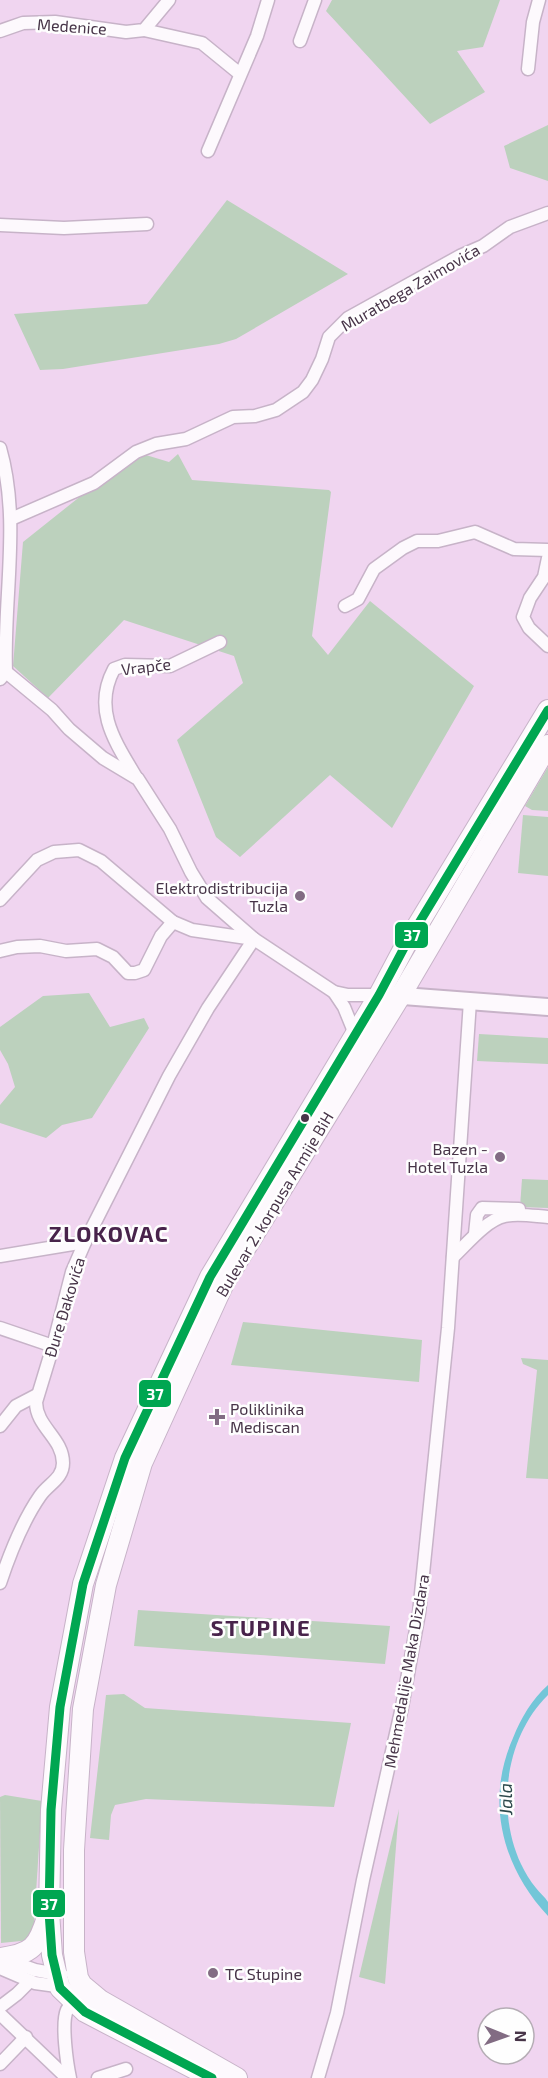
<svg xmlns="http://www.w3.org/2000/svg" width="548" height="2078" font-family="'Exo 2',sans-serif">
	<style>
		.green { fill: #bcd1bd }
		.water { fill: #73c6d8 }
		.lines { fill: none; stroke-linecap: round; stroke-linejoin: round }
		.street-casing { stroke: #c7b3c8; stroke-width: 15 }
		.secondary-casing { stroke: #c7b3c8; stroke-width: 20 }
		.primary-casing { stroke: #c7b3c8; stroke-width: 22 }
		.street { stroke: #fdf9fd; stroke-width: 12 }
		.secondary { stroke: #fdf9fd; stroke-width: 16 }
		.primary { stroke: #fdf9fd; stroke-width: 20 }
		.bus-1-casing { stroke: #fefefe; stroke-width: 14 }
		.bus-1 { stroke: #00a651; stroke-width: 9 }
		.poi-dot { fill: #826c83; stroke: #fefefe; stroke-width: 2 }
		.bus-dot { fill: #473448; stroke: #fefefe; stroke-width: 2 }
		.labels { text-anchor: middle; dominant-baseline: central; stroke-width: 5; stroke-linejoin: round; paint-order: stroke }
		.street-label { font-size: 16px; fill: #473448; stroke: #fefefe }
		.poi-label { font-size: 16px; fill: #473448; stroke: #fefefe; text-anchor: end }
		.water-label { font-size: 18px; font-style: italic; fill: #2d494c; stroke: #fefefe }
		.district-label { font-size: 22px; font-weight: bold; letter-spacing: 1.5px; fill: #48234b; stroke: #fefefe }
		.line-badge { stroke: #fefefe; stroke-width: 2 }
		.badge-label { font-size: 16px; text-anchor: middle; font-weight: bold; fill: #fff }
	</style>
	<rect width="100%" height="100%" fill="#f0d5f0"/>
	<g class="green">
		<polygon points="332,0 500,0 483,47 457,51 485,92 430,124 326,11"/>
		<polygon points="548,125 548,181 510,168 504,146"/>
		<polygon points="227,200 348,274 236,339 219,344 63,369 40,370 14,314 147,304"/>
		<polygon points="136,452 169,462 178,454 192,480 329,490 331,492 312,636 328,655 370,601 474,686 392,828 330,775 240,857 216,837 177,740 243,683 234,656 124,620 48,698 13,666 23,542"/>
		<polygon points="548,767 548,811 532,810 525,806"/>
		<polygon points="523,815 548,817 548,876 518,873"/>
		<polygon points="89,993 110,1027 144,1018 149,1028 92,1118 62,1125 46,1138 0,1123 0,1105 15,1087 8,1064 0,1050 0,1027 43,996"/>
		<polygon points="479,1034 548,1038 548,1064 477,1061"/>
		<polygon points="522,1179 548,1180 548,1208 520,1207"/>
		<polygon points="243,1322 422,1340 419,1382 231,1365"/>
		<polygon points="521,1358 548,1360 548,1479 526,1478 537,1370 523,1364"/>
		<polygon points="138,1610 390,1626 385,1664 134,1646"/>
		<polygon points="124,1694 145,1708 351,1723 334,1807 146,1799 115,1805 111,1815 109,1840 90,1838 106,1695"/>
		<polygon points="5,1795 42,1801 34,1923 31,1940 1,1943 0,1797"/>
		<polygon points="399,1809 385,1984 359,1977"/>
	</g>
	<path class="water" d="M548 1685V1695C505 1737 496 1811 521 1864 525 1872 530 1881 536 1888 539 1892 545 1897 548 1902 548 1906 548 1912 548 1916 502 1867 485 1801 513 1738 521 1718 532 1699 548 1685Z"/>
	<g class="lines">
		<defs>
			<g id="street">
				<polyline points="144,30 202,43 240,74"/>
				<polyline points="0,31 23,23 55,22 126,32 144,30 169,0"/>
				<polyline points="300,41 315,0"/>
				<polyline points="528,69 533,22 539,0"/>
				<polyline points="208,151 257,36 268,0"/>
				<polyline points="0,225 64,228 147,224"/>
				<path d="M0 448C21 521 3 597 6 672L0 676"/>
				<polyline points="11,519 94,483 136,452 156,444 186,439 233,417 255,416 276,410 303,392 312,380 322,359 329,337 348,318 460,256 483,246 510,227 548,213"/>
				<polyline points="548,558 544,577 530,598 523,617 529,628 548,646"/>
				<polyline points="345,606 358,599 374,569 403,548 417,541 438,541 475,532 514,549 548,550"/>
				<path d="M0 679 6 672 52 710 69 729 103 758 138 779 170 829 191 872 207 898 254 939 208 1008 169 1076 85 1242 72 1272 53 1346 36 1402C36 1427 63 1438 63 1463 63 1479 48 1484 40 1496 24 1519 9 1556 0 1583"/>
				<path d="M136 777C116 743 92 710 114 669L125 665 170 666 220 642"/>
				<polyline points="0,900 37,860 54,852 79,850 101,861 173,922 192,930 254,939 334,992 348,995 379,995"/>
				<polyline points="0,951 17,947 40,946 66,951 97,949 113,957 128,973 135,973 144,970 161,936 173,922"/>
				<polyline points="334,992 344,1007 355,1034"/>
				<polyline points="475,1234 477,1215 482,1208 519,1209"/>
				<polyline points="0,1256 85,1242"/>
				<path d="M453 1257C466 1245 486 1220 505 1216 518 1213 534 1216 548 1217"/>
				<polyline points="0,1328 53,1346"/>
				<polyline points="0,1426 16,1406 37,1395"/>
				<polyline points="4,1959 35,1970 62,1975"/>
				<polyline points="0,1968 35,1983 64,1987"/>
				<polyline points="0,2007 17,1994 30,1981"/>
				<polyline points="0,2014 67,2078"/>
				<polyline points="0,2064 26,2037"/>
				<path d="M70 2078C67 2064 61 2023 67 2010 69 2007 71 2005 73 2002"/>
				<polyline points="98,2078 126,2069"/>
				<polyline points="318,2078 337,2013 363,1880 402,1707 419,1613 448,1328 470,1001"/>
			</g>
			<polyline id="secondary" points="390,995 548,1007"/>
			<g id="primary">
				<path d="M0 1958C32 1954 38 1947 47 1917"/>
				<polyline points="212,2078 85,2012 60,1988 52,1955 49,1912 51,1810 60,1707 83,1584 125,1458 210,1277 379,995 405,946 548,710"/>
				<polyline points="237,2078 100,2000 82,1985 78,1978 74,1952 74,1850 83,1709 106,1585 142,1463 224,1283 401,995 548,745"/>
			</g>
		</defs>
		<use href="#street" class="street-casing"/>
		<use href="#secondary" class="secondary-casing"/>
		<use href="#primary" class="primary-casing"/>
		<use href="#street" class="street"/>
		<use href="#secondary" class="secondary"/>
		<use href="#primary" class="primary"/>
		<defs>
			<polyline id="bus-1" points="212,2078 85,2012 60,1988 52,1955 49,1912 51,1810 60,1707 83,1584 125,1458 210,1277 379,995 405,946 548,710"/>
		</defs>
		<use href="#bus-1" class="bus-1-casing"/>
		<use href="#bus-1" class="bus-1"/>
	</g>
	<g class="poi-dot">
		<circle cx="300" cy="896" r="6"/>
		<circle cx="500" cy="1157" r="6"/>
		<path d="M214 1408h6v6h6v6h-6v6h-6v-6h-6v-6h6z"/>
		<circle cx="213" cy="1973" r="6"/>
	</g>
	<circle class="bus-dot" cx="305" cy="1118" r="5"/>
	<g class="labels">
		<g class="street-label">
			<text transform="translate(72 26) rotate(4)">Medenice</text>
			<text transform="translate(410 287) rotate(-30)">Muratbega Zaimovića</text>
			<text transform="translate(146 666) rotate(-7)">Vrapče</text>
			<text transform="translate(274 1204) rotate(-59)">Bulevar 2. korpusa Armije BiH</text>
			<text transform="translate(64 1307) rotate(-73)">Đure Đakovića</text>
			<text transform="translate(406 1671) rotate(-80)">Mehmedalije Maka Dizdara</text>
		</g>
		<g class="poi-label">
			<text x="288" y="887">Elektrodistribucija<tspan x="288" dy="18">Tuzla</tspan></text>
			<text x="488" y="1148">Bazen -<tspan x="488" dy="18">Hotel Tuzla</tspan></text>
			<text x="230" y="1408" text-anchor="start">Poliklinika<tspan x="230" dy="18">Mediscan</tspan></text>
			<text x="225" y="1973" text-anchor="start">TC Stupine</text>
		</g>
		<g class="water-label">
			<text transform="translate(505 1799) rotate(-91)">Jala</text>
		</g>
		<g class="district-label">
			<text x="109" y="1233">ZLOKOVAC</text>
			<text x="261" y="1627">STUPINE</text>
		</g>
	</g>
	<g class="line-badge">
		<rect x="394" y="921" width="35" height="28" rx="6" fill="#00a651"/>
		<rect x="138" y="1379" width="34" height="29" rx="6" fill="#00a651"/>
		<rect x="32" y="1889" width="34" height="29" rx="6" fill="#00a651"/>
	</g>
	<g class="badge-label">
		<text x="412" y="941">37</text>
		<text x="155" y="1400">37</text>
		<text x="49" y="1910">37</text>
	</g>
	<g transform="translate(506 2036) rotate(91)"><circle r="28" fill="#fefefe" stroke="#b5adb5" stroke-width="1.5"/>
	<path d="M0-4.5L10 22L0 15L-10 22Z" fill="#826c83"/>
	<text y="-9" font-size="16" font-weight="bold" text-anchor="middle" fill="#473448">N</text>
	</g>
</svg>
